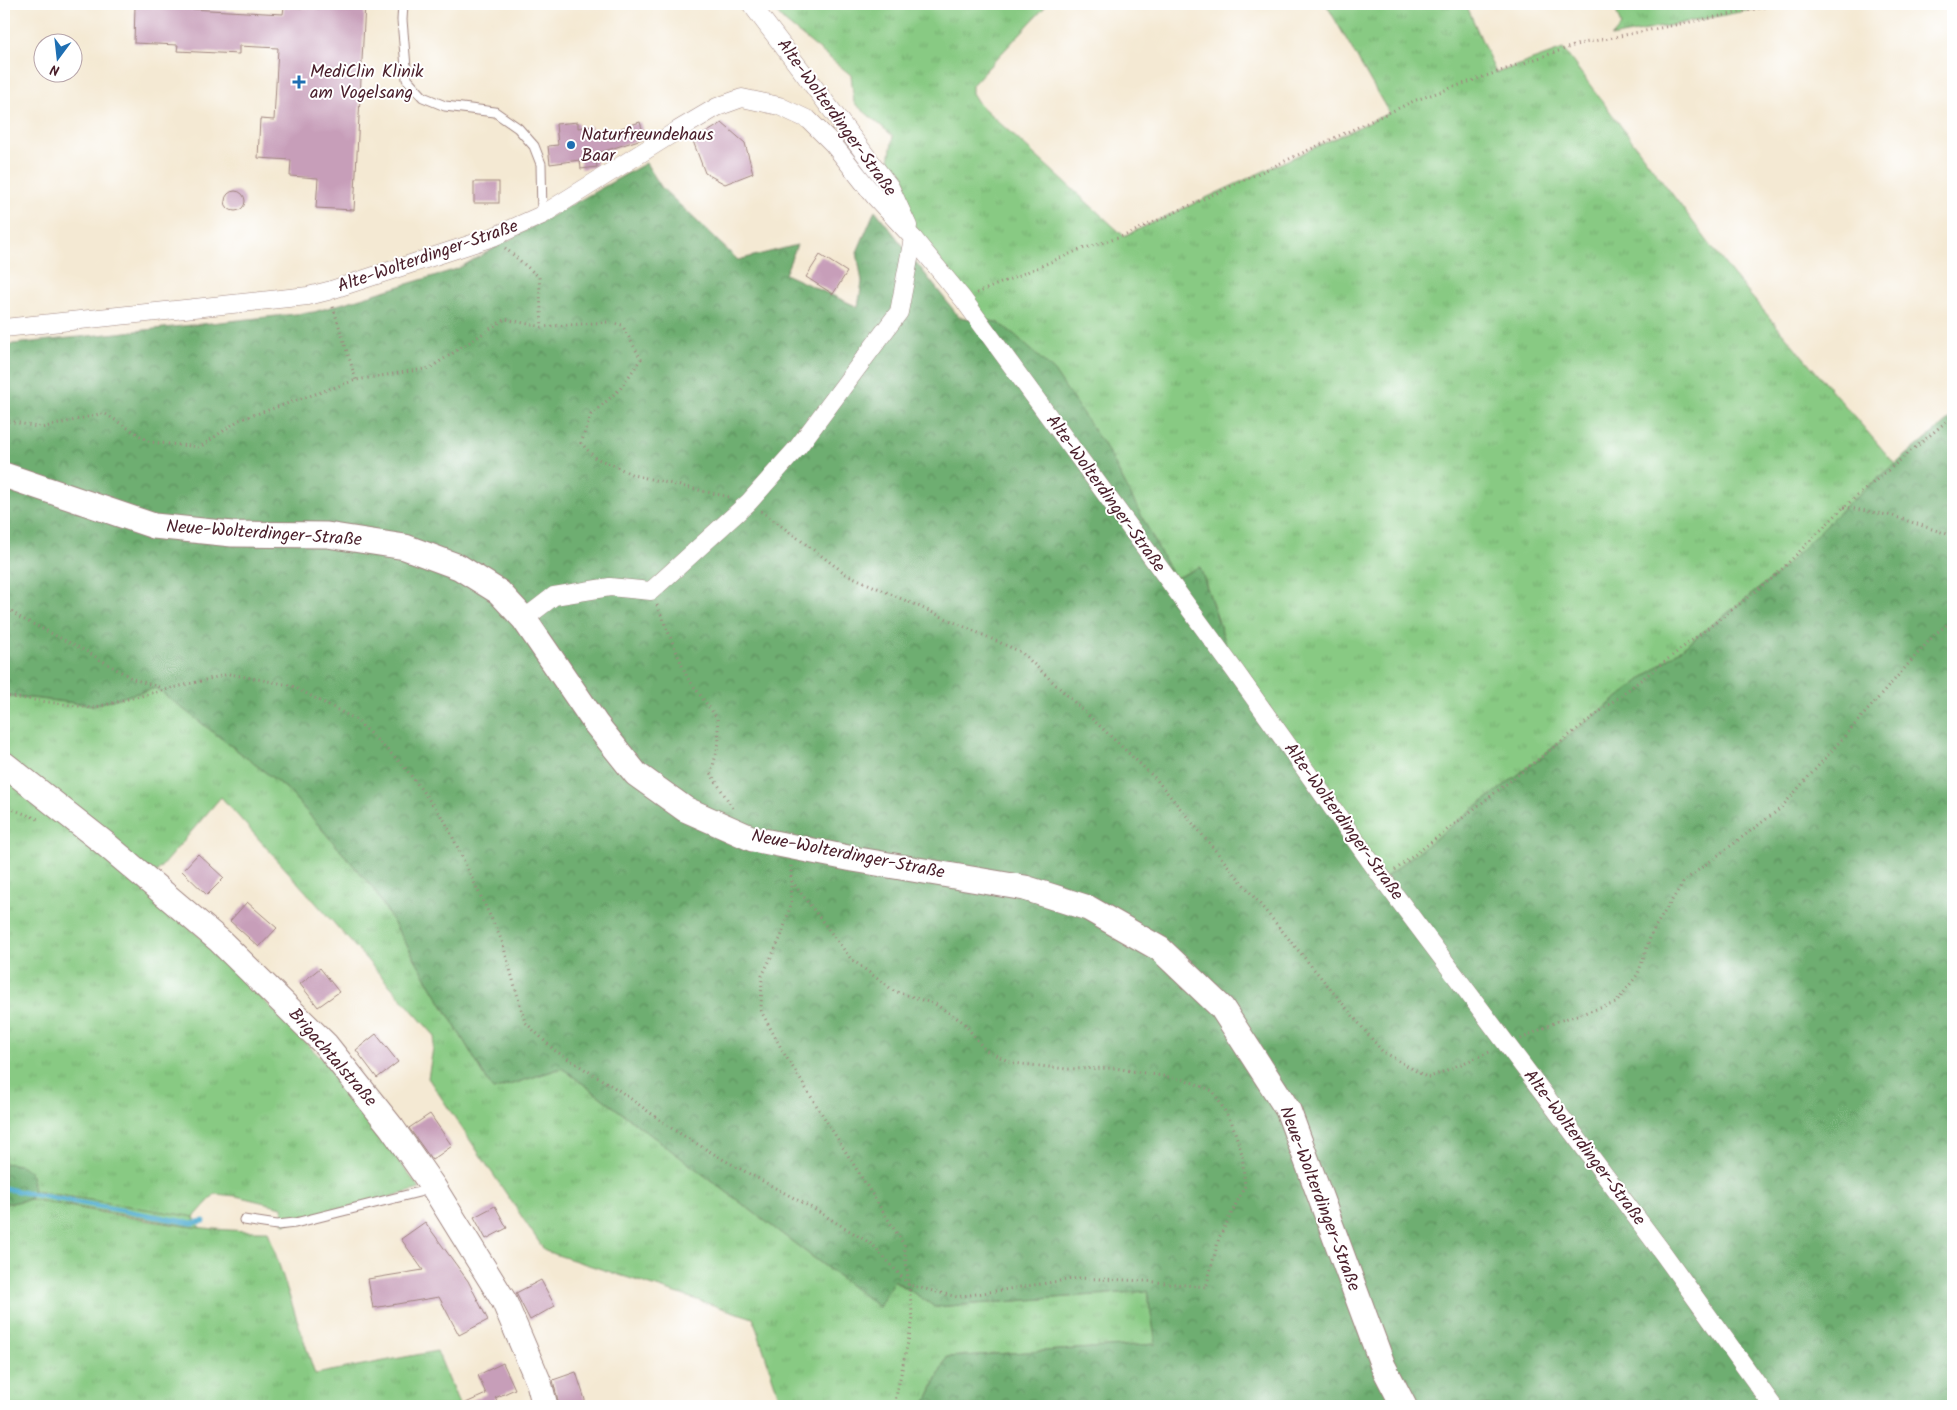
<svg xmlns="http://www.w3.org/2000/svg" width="1957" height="1410" font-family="Kalam,sans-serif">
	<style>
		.grass { fill: url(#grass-tufts); stroke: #697457 }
		.forest { fill: url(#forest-crowns); stroke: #5c664e }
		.wetland { fill: url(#wetland-marsh); stroke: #697457 }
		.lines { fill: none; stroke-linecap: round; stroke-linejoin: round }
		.stream { stroke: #54afd2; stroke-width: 5 }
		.building { fill: #c79eb9 }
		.lane-casing { stroke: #9f847f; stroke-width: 11 }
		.street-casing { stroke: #9f847f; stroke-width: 19 }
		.secondary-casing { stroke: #9f847f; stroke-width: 27 }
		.path { stroke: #9f847f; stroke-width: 3; stroke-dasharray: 1 4; stroke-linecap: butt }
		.lane { stroke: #fff; stroke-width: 9 }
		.street { stroke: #fff; stroke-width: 18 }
		.secondary { stroke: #fff; stroke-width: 25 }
		.poi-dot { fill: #1f6fb2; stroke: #fff; stroke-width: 2 }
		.labels { text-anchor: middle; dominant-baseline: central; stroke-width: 4; stroke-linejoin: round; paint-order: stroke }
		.poi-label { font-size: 18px; fill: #4a1f2b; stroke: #fff; text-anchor: start }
		.street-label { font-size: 18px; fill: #4a1f2b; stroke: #fff }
	</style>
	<defs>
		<pattern id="grass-tufts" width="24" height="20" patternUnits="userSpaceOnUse" patternTransform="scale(1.25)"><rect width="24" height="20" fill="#88ca83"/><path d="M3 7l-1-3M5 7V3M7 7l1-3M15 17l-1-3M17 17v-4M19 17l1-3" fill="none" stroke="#77ad71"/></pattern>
		<pattern id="forest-crowns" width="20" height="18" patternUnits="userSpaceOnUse" patternTransform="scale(1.25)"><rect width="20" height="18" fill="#6eae71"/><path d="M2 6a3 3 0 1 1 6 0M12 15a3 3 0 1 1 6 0" fill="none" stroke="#5c8d5d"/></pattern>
		<pattern id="wetland-marsh" width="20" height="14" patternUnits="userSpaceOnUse" patternTransform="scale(1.25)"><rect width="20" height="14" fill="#88ca83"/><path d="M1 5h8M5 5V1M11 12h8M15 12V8" fill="none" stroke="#77ad71"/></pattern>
	</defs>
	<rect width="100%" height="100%" fill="#fff"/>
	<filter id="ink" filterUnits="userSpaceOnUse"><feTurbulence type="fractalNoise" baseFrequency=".02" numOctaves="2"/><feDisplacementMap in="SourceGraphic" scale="10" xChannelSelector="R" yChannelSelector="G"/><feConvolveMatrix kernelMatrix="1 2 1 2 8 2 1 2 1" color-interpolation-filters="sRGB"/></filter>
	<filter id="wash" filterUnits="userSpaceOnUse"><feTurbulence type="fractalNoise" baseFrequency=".0096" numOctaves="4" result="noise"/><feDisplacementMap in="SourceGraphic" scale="20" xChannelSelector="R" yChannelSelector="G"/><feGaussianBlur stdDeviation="1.12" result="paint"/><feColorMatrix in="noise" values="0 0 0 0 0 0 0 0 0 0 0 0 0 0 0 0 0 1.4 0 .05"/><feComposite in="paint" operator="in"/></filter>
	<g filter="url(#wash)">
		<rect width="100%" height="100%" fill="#f4e9d3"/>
		<g class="grass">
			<polygon points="769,4 1042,4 1044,8 972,85 972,93 979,104 1124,236 1389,113 1326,4 1466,4 1496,73 1563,49 1733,275 1895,464 1844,507 1774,577 1383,879 1235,671 1200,567 1174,579 1109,453 1014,334 997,322 979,320 913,238 889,161 893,136 854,103 851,75 785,22"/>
			<polygon points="1614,4 1781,4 1611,37 1621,26"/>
			<polygon points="156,688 287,789 373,888 493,1090 562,1068 879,1307 893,1280 936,1307 1147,1291 1157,1344 947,1357 924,1406 782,1406 753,1318 545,1251 428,1078 435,1036 221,797 142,889 205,941 322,1059 420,1189 284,1224 282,1207 236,1196 215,1194 194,1217 34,1191 30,1171 4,1163 4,695 93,705"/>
			<path d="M30 1199C108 1213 188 1232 268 1231L315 1374 437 1351 460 1406H4V1203H12Z"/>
		</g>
		<g class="forest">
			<polygon points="646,163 662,188 738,260 797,245 785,274 858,307 862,282 857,252 875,210 959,317 997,322 1014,334 1054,371 1109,453 1174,579 1200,567 1235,671 1383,879 1774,577 1844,507 1953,416 1953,1406 924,1406 947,1357 1156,1344 1147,1291 935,1307 894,1280 879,1307 562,1068 493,1090 373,888 287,789 156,688 93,705 4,695 4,345 314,312 457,269"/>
			<polygon points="4,1163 20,1165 30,1171 34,1191 30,1199 12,1203 4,1203"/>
		</g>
		<polygon class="wetland" points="34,1191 194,1217 200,1228 30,1199"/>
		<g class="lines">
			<polyline class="stream" points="4,1188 26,1193 192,1223 204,1221"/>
		</g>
		<g id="blocks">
			<g class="building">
				<polygon points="326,4 365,4 354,210 316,208 318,178 290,176 291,160 258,158 260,119 274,120 278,48 239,46 239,54 177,51 178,45 134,43 135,6 283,14 284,7 326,9"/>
				<polygon points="578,122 578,128 591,126 593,137 640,122 645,138 595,154 597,167 581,169 580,160 550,164 548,146 558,145 556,124"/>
				<polygon points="722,123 745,143 753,173 725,184 705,173 693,141"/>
				<rect x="474" y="182" width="25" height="21"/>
				<circle cx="235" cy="201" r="10"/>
				<polygon points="820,255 847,272 833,294 806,277"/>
				<polygon points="198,854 224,878 207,895 182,871"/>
				<polygon points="247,902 277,928 259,947 230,921"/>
				<polygon points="320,968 339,992 318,1007 300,984"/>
				<polygon points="376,1034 398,1062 377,1078 356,1050"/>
				<polygon points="430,1114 452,1146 432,1160 409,1128"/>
				<polygon points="495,1206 507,1228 486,1239 474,1217"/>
				<polygon points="425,1222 468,1281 488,1320 459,1335 439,1297 373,1308 368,1279 423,1270 401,1239"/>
				<polygon points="541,1280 555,1306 530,1320 516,1293"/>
				<polygon points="503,1363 515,1389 495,1398 500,1406 459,1406 486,1394 478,1375"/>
				<polygon points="576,1372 587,1406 559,1406 553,1380"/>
			</g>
		</g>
	</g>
	<g filter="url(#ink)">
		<use href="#blocks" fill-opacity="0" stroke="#9f847f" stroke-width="1"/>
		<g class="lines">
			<defs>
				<g id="lane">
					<polyline points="403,4 402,20 407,79 423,97 445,106 495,112 518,128 534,146 541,164 542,215"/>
					<polyline points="244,1220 277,1225 295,1223 431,1189"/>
				</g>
				<g id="street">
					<polyline points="751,4 890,187 908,226"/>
					<polyline points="4,328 308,296 328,291 493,237 542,215 678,130 717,107 742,98 779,106 809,120 833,144 875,197 913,238 963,299 1235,671 1383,879 1663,1253 1773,1406"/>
					<polyline points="524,619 554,596 610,587 651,591 749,502 798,447 899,312 913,238"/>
				</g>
				<g id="secondary">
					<polyline points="4,475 154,526 232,534 327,535 405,547 459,567 499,592 524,619 596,724 636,774 685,809 753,839 853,859 1025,888 1088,908 1160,949 1222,1008 1288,1110 1383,1366 1404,1406"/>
					<polyline points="4,764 103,842 220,941 326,1045 392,1128 434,1188 504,1301 539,1383 545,1406"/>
				</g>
			</defs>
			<use href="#lane" class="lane-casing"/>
			<use href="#street" class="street-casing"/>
			<use href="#secondary" class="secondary-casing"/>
			<g class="path">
				<polyline points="505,248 539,277 542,327"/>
				<polyline points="977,293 1079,250 1124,236 1416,100 1579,44 1781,4"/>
				<polyline points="333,307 356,380"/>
				<polyline points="4,420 42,428 104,413 150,442 200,447 239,420 356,380 430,368 505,319 542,327 608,322 622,325 641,359 620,389 591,415 581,443 595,458 613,465 633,475 729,497"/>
				<polyline points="1844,507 1893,516 1953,536"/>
				<polyline points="761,511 846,574 1021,652 1155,778 1382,1051 1428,1078 1492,1051"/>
				<polyline points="4,605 19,617 84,650 133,679 162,688"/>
				<polyline points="657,605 687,677 717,718 719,742 711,774 733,808"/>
				<polyline points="4,696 92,708 229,674 290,685 355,719 403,765 445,821 502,941 525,1022 554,1050 620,1091 674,1130 724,1160 814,1209 873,1245 909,1285 957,1297 1079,1278 1145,1281 1206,1287 1219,1238 1245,1186 1242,1154 1232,1123 1213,1091 1186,1080 1115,1068 1067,1069 1012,1063 985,1050 963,1022 935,1004 894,991 851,959 791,880"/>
				<polyline points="4,806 38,819"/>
				<polyline points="791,866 791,904 781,937 762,976 761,1011 785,1055 904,1245 913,1319 894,1406"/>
				<polyline points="1395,870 1774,577 1844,507 1953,416"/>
				<polyline points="1521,1039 1558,1021 1616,1003 1638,974 1652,932 1684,881 1780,809 1935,634 1953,620"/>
			</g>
			<use href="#lane" class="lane"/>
			<use href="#street" class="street"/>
			<use href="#secondary" class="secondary"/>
		</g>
	</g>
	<g class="poi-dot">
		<path d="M296.5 74.5h5v5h5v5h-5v5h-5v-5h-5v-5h5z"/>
		<circle cx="571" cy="145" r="5"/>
	</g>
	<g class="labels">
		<g class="poi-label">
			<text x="310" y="72">MediClin Klinik<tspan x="310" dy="21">am Vogelsang</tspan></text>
			<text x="581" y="135">Naturfreundehaus<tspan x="581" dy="21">Baar</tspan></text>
		</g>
		<g class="street-label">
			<text transform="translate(836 118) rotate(54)">Alte-Wolterdinger-Straße</text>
			<text transform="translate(428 257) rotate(-19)">Alte-Wolterdinger-Straße</text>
			<text transform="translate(1105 494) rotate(54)">Alte-Wolterdinger-Straße</text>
			<text transform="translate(264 534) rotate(4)">Neue-Wolterdinger-Straße</text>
			<text transform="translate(1343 822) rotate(54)">Alte-Wolterdinger-Straße</text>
			<text transform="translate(848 855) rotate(11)">Neue-Wolterdinger-Straße</text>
			<text transform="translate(332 1058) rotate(49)">Brigachtalstraße</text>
			<text transform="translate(1584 1148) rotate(53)">Alte-Wolterdinger-Straße</text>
			<text transform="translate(1319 1199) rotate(69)">Neue-Wolterdinger-Straße</text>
		</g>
	</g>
	<rect width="1957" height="1410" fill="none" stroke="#fff" stroke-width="20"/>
	<g transform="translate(58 58) rotate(195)"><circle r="24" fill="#ffffff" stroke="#b7a5aa"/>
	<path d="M0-4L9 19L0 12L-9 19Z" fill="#1f6fb2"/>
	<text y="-8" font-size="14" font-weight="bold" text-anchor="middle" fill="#4a1f2b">N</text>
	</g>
</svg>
